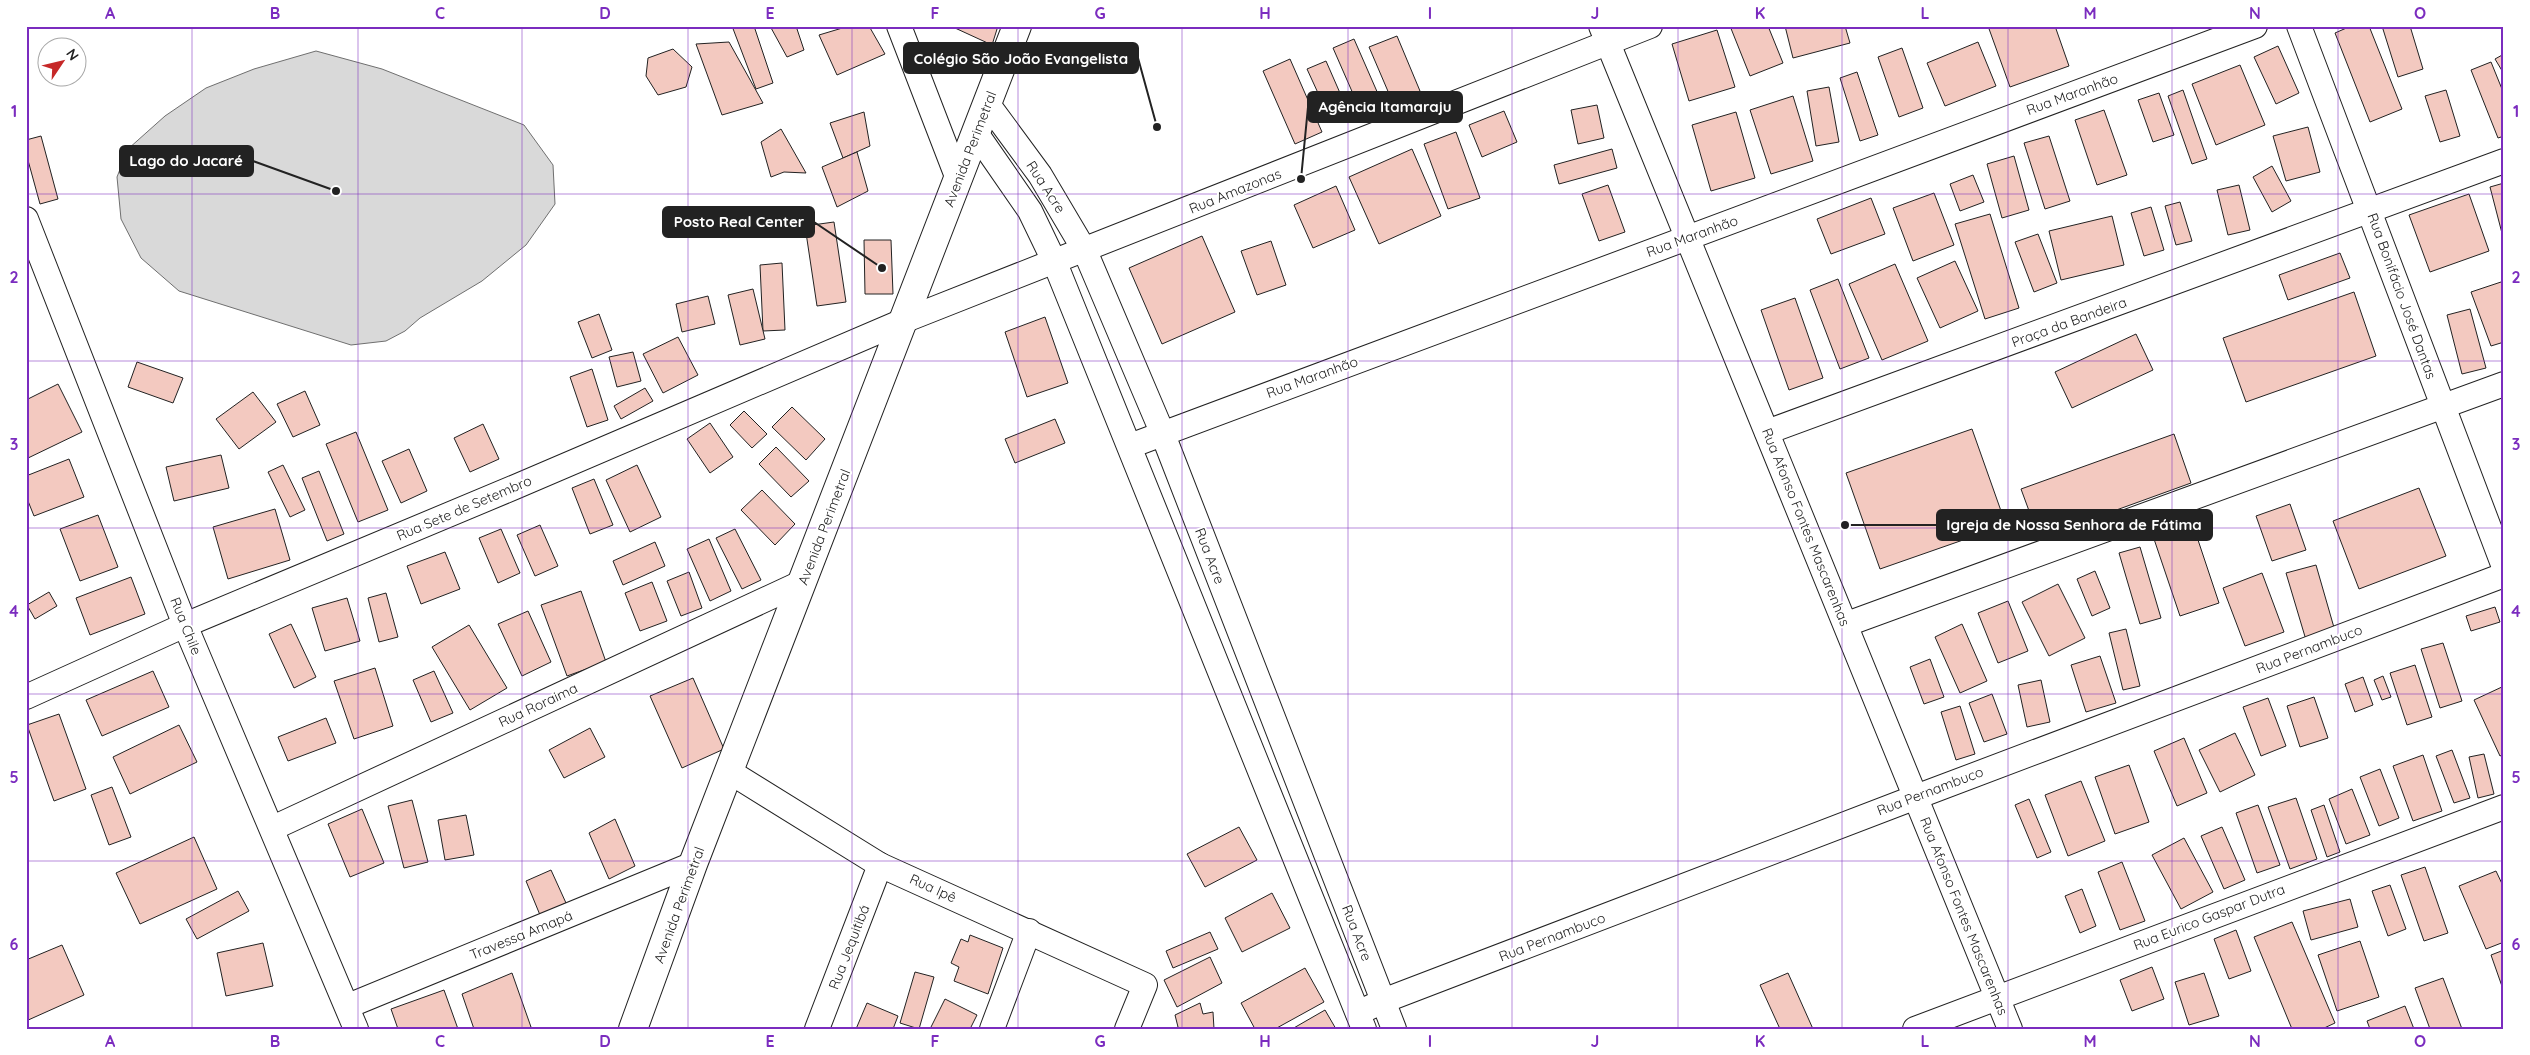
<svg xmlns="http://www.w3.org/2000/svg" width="2530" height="1055" font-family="Quicksand,sans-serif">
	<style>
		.water { fill: #d9d9d9; stroke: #6f6f6f }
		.building { fill: #f3c9c0; stroke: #222 }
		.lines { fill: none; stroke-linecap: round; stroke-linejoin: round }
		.minor-casing { stroke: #222; stroke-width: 26 }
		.primary-casing { stroke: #222; stroke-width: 30 }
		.minor { stroke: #fff; stroke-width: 24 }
		.primary { stroke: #fff; stroke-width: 28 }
		.grid { fill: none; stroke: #7b2cbf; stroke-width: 1; stroke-opacity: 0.55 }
		.labels { text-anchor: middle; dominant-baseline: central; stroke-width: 4; stroke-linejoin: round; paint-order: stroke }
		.street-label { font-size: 14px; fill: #222; stroke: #fff }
		.leader { fill: none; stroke: #222; stroke-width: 2 }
		.callout-dot { fill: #222; stroke: #fff; stroke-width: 2 }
		.callout { fill: #222; stroke: #222; stroke-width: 2 }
		.callout-label { font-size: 15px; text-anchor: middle; font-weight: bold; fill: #fff }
		.neatline { fill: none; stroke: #7b2cbf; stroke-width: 2 }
		.grid-label { font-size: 16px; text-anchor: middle; font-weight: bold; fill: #7b2cbf }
	</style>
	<rect width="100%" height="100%" fill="#fff"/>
	<polygon class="water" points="316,51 382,69 524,125 553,165 555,204 526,245 482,281 420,318 405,331 386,341 351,345 179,291 141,258 121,219 117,177 128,149 165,116 206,88 254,69"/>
	<g class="building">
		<polygon points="732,26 754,26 773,83 756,89"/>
		<polygon points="770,26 796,26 804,50 787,57"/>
		<polygon points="849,26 869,26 885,54 837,75 819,35"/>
		<polygon points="956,26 998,26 992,45 955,28"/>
		<polygon points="1730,26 1768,26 1783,63 1750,76"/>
		<polygon points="1785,26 1845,26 1850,43 1793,58"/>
		<polygon points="1988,26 2055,26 2069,66 2010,87"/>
		<polygon points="2351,26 2369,26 2402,109 2370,122 2335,33"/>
		<polygon points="2382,26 2410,26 2423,69 2398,77"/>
		<polygon points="1717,30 1735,87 1689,101 1672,44"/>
		<polygon points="1397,36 1420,91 1393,103 1369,47"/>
		<polygon points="1354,39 1382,103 1361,112 1333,48"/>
		<polygon points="729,42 763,103 722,115 696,44"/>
		<polygon points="1978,42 1996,86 1945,106 1927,63"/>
		<polygon points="2278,46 2299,93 2276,104 2254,57"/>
		<polygon points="1902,48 1923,108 1899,117 1878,57"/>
		<polygon points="673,49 692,67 686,87 658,95 646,76 648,58"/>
		<polygon points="2504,54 2504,74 2495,59"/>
		<polygon points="1290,59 1322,132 1295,144 1263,71"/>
		<polygon points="1326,61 1347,109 1329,117 1307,69"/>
		<polygon points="2491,62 2504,94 2504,136 2498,138 2471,70"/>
		<polygon points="2240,65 2265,125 2216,145 2192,84"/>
		<polygon points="1857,72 1878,135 1860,141 1840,78"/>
		<polygon points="1829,87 1839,142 1816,146 1807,91"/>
		<polygon points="2183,90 2207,159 2192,164 2168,96"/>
		<polygon points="2446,90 2460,136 2440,142 2425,96"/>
		<polygon points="2159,93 2174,135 2153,142 2138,100"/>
		<polygon points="1793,96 1813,161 1771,174 1750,110"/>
		<polygon points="1597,105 1604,138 1578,144 1571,110"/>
		<polygon points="2104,110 2127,175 2097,185 2075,120"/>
		<polygon points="1504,111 1517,142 1482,157 1469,125"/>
		<polygon points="864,112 870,146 843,158 830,123"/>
		<polygon points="1736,112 1755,178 1711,191 1692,125"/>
		<polygon points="2308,127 2320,172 2286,181 2273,136"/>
		<polygon points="781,129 806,173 784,172 771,177 761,142"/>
		<polygon points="1456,132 1480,198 1448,209 1424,144"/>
		<polygon points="41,136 58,199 40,204 26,153 26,140"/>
		<polygon points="2049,136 2070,201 2045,209 2024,143"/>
		<polygon points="1412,149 1441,216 1379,244 1349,177"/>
		<polygon points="1612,149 1617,168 1559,184 1554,165"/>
		<polygon points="857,152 868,191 837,207 822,167"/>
		<polygon points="2014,156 2029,210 2002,218 1987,164"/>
		<polygon points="2272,166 2291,201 2272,212 2253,177"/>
		<polygon points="1973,175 1984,202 1960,211 1950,184"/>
		<polygon points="2504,183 2504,241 2490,187"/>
		<polygon points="1608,185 1625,232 1599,241 1582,194"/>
		<polygon points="2239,185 2250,230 2228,235 2217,190"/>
		<polygon points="1336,186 1355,230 1313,248 1294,205"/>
		<polygon points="1934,193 1954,245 1913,261 1893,208"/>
		<polygon points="2469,194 2489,251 2430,272 2409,215"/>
		<polygon points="1871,198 1885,234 1831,254 1817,219"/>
		<polygon points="2180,202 2192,241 2176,245 2165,206"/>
		<polygon points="2151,207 2164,250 2144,256 2131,213"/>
		<polygon points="1990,214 2019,308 1985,319 1955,224"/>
		<polygon points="2112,216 2124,265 2061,280 2049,231"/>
		<polygon points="834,222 846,302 817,306 805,226"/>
		<polygon points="2038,234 2057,283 2034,292 2015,242"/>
		<polygon points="1202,236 1235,312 1162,344 1129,268"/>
		<polygon points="864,240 891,240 893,294 865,294"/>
		<polygon points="1271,241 1286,285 1257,295 1241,251"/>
		<polygon points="2340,253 2350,278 2288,300 2279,275"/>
		<polygon points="1955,261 1978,311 1940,328 1917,278"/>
		<polygon points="782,263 785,330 763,331 760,265"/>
		<polygon points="1895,264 1928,341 1882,360 1849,284"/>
		<polygon points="1838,279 1869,358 1840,369 1810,290"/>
		<polygon points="2504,281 2504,342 2491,346 2471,292"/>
		<polygon points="753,289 765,339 740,345 728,295"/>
		<polygon points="2354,292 2376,356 2246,402 2223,338"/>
		<polygon points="708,296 715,324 682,332 676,304"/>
		<polygon points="1795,298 1823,378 1789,390 1761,310"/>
		<polygon points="2470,309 2486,368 2462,374 2447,315"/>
		<polygon points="599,314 612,350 592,358 578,322"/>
		<polygon points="1045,317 1068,383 1027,397 1005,332"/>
		<polygon points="2136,334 2153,370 2072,408 2055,372"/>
		<polygon points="678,337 698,375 663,393 643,354"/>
		<polygon points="633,352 641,381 617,387 609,357"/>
		<polygon points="137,362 183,378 173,403 128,387"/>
		<polygon points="592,369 608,420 587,427 570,377"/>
		<polygon points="58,384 82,432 26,459 26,400"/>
		<polygon points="645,388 653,401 621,419 614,406"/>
		<polygon points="305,391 320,425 293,437 277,404"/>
		<polygon points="253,392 276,422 239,449 216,419"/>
		<polygon points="792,407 825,439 806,460 772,427"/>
		<polygon points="744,411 767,434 752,448 730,425"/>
		<polygon points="1055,419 1065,443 1015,463 1005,439"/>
		<polygon points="710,423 733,457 710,473 687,439"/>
		<polygon points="483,424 499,459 470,472 454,438"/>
		<polygon points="1972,429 2006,525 1880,569 1846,473"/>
		<polygon points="356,432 388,510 358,522 326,444"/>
		<polygon points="2174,434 2191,483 2039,538 2021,489"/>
		<polygon points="776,447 809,481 791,497 759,464"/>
		<polygon points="409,449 427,491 401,503 382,461"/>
		<polygon points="221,455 229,488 174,501 166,467"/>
		<polygon points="69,459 84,497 34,516 26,496 26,476"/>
		<polygon points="283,465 305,510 290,517 268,472"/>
		<polygon points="637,465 661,517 630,532 606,480"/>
		<polygon points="319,471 344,534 327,541 302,478"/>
		<polygon points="594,479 613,525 590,534 572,488"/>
		<polygon points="2419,488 2446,556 2359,589 2333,521"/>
		<polygon points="762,490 795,524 775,545 741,510"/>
		<polygon points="2290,504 2306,550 2272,561 2256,516"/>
		<polygon points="275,509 290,560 228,579 213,527"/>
		<polygon points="98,515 118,567 80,581 60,529"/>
		<polygon points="540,525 558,566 535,576 517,535"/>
		<polygon points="2193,525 2219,603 2180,616 2154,539"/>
		<polygon points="501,529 520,573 498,583 479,538"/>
		<polygon points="735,529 761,580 742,589 716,538"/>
		<polygon points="709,539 731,591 710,601 687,549"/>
		<polygon points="655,542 665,566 623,585 613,561"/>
		<polygon points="2140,547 2161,618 2140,624 2119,553"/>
		<polygon points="445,552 460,589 421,604 407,566"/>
		<polygon points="2316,565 2335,631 2306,640 2286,573"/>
		<polygon points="2095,571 2110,608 2092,616 2077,579"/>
		<polygon points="689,572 702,608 681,616 667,581"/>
		<polygon points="2262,573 2284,632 2245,646 2223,588"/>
		<polygon points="131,577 145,614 90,635 76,598"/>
		<polygon points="652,582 667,621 640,631 625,593"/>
		<polygon points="2058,584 2085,638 2049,656 2022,602"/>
		<polygon points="581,591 606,662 567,676 541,605"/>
		<polygon points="49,592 57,606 35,619 27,605"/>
		<polygon points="386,593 398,637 379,642 368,598"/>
		<polygon points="347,598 360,641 325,651 312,608"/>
		<polygon points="2008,601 2028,651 1998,663 1978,613"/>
		<polygon points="2495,607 2500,622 2471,631 2466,616"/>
		<polygon points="528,611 551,662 522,676 498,624"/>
		<polygon points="291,624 316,677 294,688 269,634"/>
		<polygon points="1962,624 1987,681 1960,693 1935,637"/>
		<polygon points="469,625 507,688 470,710 432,647"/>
		<polygon points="2126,629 2140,686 2123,690 2109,633"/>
		<polygon points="2443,643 2462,701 2440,708 2421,649"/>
		<polygon points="2100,656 2116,703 2086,712 2071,665"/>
		<polygon points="1930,659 1944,697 1924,704 1910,667"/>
		<polygon points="2415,665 2432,717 2407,725 2390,673"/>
		<polygon points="375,668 393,726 354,739 334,681"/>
		<polygon points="153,671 169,707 102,736 86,700"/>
		<polygon points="434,671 453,713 431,722 413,680"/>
		<polygon points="2383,676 2391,697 2382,700 2374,680"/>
		<polygon points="2363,677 2373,705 2355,712 2345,684"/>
		<polygon points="693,678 724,749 682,768 650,696"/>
		<polygon points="2041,680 2050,722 2027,727 2018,685"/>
		<polygon points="2504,686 2504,754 2500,756 2474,700"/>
		<polygon points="1992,694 2007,734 1984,742 1969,703"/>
		<polygon points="2314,697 2328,738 2300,747 2287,706"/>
		<polygon points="2268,698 2286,746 2261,756 2243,707"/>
		<polygon points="1960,706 1975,754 1956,760 1941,712"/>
		<polygon points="59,714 86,789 54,801 27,725"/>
		<polygon points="326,718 336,743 288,761 278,737"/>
		<polygon points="179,725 197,762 130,794 113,757"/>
		<polygon points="590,728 605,757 564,778 549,750"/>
		<polygon points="2235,733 2255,775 2220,792 2199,750"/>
		<polygon points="2184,738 2207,793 2177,806 2154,751"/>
		<polygon points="2452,750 2470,798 2454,803 2436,756"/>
		<polygon points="2484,754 2494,794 2478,798 2469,757"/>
		<polygon points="2423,755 2442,811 2413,821 2393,766"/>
		<polygon points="2129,765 2149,822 2115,834 2095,777"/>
		<polygon points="2380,769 2399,818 2379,826 2360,777"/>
		<polygon points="2081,781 2105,841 2068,856 2045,795"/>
		<polygon points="112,787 131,837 109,845 91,795"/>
		<polygon points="2352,789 2370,835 2346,844 2329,799"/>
		<polygon points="2296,798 2317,859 2290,869 2268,807"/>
		<polygon points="2029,799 2051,852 2037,858 2015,805"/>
		<polygon points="412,800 428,862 404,868 388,806"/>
		<polygon points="2258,805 2280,865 2257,873 2236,813"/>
		<polygon points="2324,805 2340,852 2327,857 2311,810"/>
		<polygon points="362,809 384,863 350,877 328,824"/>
		<polygon points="466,815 474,855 445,860 438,820"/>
		<polygon points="615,819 635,866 609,879 589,833"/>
		<polygon points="1239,827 1257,860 1205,887 1187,854"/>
		<polygon points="2222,827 2245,880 2224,889 2201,836"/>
		<polygon points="194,837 217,889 140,924 116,873"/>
		<polygon points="2184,838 2213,892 2181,909 2152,855"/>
		<polygon points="2122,862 2145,921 2120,930 2098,872"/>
		<polygon points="2425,867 2448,933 2424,941 2401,875"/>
		<polygon points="551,870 566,903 540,915 526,881"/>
		<polygon points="2496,871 2504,888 2504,942 2486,949 2459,886"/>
		<polygon points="2390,885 2406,929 2388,936 2372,891"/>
		<polygon points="2082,889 2096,926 2080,933 2065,896"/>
		<polygon points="238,891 249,911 197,939 186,919"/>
		<polygon points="1272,893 1290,928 1242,952 1225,918"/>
		<polygon points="2350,899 2358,927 2311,940 2303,911"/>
		<polygon points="2292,922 2335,1023 2322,1029 2292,1029 2254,937"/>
		<polygon points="2236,930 2251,971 2229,979 2214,939"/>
		<polygon points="1210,932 1218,949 1173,968 1166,951"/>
		<polygon points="970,935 1003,948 988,994 954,981 959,967 951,963 961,939 968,942"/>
		<polygon points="2360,941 2379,997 2337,1011 2318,955"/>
		<polygon points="263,943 273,986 226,996 217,953"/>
		<polygon points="62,945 84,995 26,1021 26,960"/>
		<polygon points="2504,950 2504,992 2491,955"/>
		<polygon points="1210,957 1222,983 1177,1007 1164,980"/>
		<polygon points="2152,967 2164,999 2132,1011 2120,980"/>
		<polygon points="1305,968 1324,1002 1275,1029 1255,1029 1241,1003"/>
		<polygon points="915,972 934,977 919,1029 900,1023"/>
		<polygon points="512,973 531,1027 525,1029 474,1029 462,994"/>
		<polygon points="1788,973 1813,1029 1780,1029 1760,985"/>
		<polygon points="2204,973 2219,1016 2189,1025 2175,982"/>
		<polygon points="2443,978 2462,1029 2430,1029 2415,988"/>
		<polygon points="444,990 458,1029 398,1029 391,1009"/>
		<polygon points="945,999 977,1015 970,1029 930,1029"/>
		<polygon points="867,1003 898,1016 893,1029 856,1029"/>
		<polygon points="1200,1003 1203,1014 1213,1012 1214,1029 1175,1029 1178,1027 1175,1015"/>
		<polygon points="2405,1006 2414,1029 2370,1029 2367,1021"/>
		<polygon points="1325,1010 1336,1029 1292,1029"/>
	</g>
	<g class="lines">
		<defs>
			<g id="minor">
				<polyline points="899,26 958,179"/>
				<polyline points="1601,26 2010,1029"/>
				<polyline points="2299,26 2504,567"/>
				<polyline points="987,103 1040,175 1085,251 1162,432 1394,1029"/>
				<polyline points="976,133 1030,211 1055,263 1364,1029"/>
				<polyline points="26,219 185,625 356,1029"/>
				<polyline points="1767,432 2504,161"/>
				<polyline points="1130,446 2255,26"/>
				<polyline points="1847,624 2504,384"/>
				<polyline points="26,697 185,625 515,487 903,321 1650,26"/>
				<polyline points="730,772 880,865 1145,985 1127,1029"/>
				<polyline points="273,828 803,582"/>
				<polyline points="348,1006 693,864"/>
				<polyline points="1358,1013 1383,1001 1916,797 2504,575"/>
				<polyline points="817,1029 880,865"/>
				<polyline points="992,1029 1029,931"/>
				<polyline points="1915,1029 2504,807"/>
			</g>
			<polyline id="primary" points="633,1029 693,864 1017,26"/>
		</defs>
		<use href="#minor" class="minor-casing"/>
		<use href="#primary" class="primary-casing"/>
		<use href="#minor" class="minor"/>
		<use href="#primary" class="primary"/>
	</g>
	<path class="grid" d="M192 26V1029M358 26V1029M522 26V1029M688 26V1029M852 26V1029M1018 26V1029M1182 26V1029M1348 26V1029M1512 26V1029M1678 26V1029M1842 26V1029M2008 26V1029M2172 26V1029M2338 26V1029M26 194H2504M26 361H2504M26 528H2504M26 694H2504M26 861H2504"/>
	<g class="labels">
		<g class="street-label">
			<text transform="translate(2072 94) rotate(-20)">Rua Maranhão</text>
			<text transform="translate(970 149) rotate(-69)">Avenida Perimetral</text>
			<text transform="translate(1046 187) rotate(57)">Rua Acre</text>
			<text transform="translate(1235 191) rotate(-22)">Rua Amazonas</text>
			<text transform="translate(1692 236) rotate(-20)">Rua Maranhão</text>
			<text transform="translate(2402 296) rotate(70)">Rua Bonifácio José Dantas</text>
			<text transform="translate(2069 322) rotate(-20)">Praça da Bandeira</text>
			<text transform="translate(1312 377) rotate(-20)">Rua Maranhão</text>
			<text transform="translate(464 508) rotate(-23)">Rua Sete de Setembro</text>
			<text transform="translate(824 527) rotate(-69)">Avenida Perimetral</text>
			<text transform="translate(1806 527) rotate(68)">Rua Afonso Fontes Mascarenhas</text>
			<text transform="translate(1210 556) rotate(69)">Rua Acre</text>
			<text transform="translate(186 626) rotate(68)">Rua Chile</text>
			<text transform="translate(2309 649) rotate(-21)">Rua Pernambuco</text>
			<text transform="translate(538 705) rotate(-25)">Rua Roraima</text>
			<text transform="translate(1930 791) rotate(-21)">Rua Pernambuco</text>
			<text transform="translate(933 888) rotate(24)">Rua Ipê</text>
			<text transform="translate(679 905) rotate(-70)">Avenida Perimetral</text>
			<text transform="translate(1964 916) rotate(68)">Rua Afonso Fontes Mascarenhas</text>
			<text transform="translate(2209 917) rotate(-21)">Rua Eurico Gaspar Dutra</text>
			<text transform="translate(1357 933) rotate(69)">Rua Acre</text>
			<text transform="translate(521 935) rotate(-22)">Travessa Amapá</text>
			<text transform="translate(1552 937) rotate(-21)">Rua Pernambuco</text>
			<text transform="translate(849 947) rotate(-69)">Rua Jequitibá</text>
		</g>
	</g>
	<path class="leader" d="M1157 127L1138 58M1301 179L1308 107M336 191L253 161M882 268L814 222M1845 525L1937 525"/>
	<g class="callout-dot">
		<circle cx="1157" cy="127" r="5"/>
		<circle cx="1301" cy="179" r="5"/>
		<circle cx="336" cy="191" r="5"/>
		<circle cx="882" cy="268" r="5"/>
		<circle cx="1845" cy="525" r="5"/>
	</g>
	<g class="callout">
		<rect x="904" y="43" width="234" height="30" rx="5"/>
		<rect x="1308" y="92" width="154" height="30" rx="5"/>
		<rect x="120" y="146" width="133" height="30" rx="5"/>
		<rect x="663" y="207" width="151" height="30" rx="5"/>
		<rect x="1937" y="510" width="275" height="30" rx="5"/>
	</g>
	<g class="callout-label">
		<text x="1021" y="64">Colégio São João Evangelista</text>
		<text x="1385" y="112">Agência Itamaraju</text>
		<text x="186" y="166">Lago do Jacaré</text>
		<text x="739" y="227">Posto Real Center</text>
		<text x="2074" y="530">Igreja de Nossa Senhora de Fátima</text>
	</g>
	<rect width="2530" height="1055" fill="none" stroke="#ffffff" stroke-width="55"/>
	<g transform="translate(62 62) rotate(55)"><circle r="24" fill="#ffffff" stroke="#a7a7a7"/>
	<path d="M0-4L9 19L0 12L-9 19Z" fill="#c62828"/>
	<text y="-8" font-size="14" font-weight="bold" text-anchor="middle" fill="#222222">N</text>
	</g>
	<rect x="28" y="28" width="2474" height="1000" class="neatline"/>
	<g class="grid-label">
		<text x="110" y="19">A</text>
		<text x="275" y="19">B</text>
		<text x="440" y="19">C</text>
		<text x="605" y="19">D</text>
		<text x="770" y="19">E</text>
		<text x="935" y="19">F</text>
		<text x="1100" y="19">G</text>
		<text x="1265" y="19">H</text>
		<text x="1430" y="19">I</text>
		<text x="1595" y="19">J</text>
		<text x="1760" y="19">K</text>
		<text x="1925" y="19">L</text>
		<text x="2090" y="19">M</text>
		<text x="2255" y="19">N</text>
		<text x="2420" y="19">O</text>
		<text x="14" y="117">1</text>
		<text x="2516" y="117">1</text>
		<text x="14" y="283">2</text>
		<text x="2516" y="283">2</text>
		<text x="14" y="450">3</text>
		<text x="2516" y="450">3</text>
		<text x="14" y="617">4</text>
		<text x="2516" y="617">4</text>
		<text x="14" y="783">5</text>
		<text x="2516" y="783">5</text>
		<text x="14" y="950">6</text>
		<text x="2516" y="950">6</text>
		<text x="110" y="1047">A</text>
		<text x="275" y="1047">B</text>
		<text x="440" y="1047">C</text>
		<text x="605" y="1047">D</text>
		<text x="770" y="1047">E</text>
		<text x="935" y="1047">F</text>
		<text x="1100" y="1047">G</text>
		<text x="1265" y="1047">H</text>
		<text x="1430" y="1047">I</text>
		<text x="1595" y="1047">J</text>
		<text x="1760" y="1047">K</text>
		<text x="1925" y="1047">L</text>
		<text x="2090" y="1047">M</text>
		<text x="2255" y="1047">N</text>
		<text x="2420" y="1047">O</text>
	</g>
</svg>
